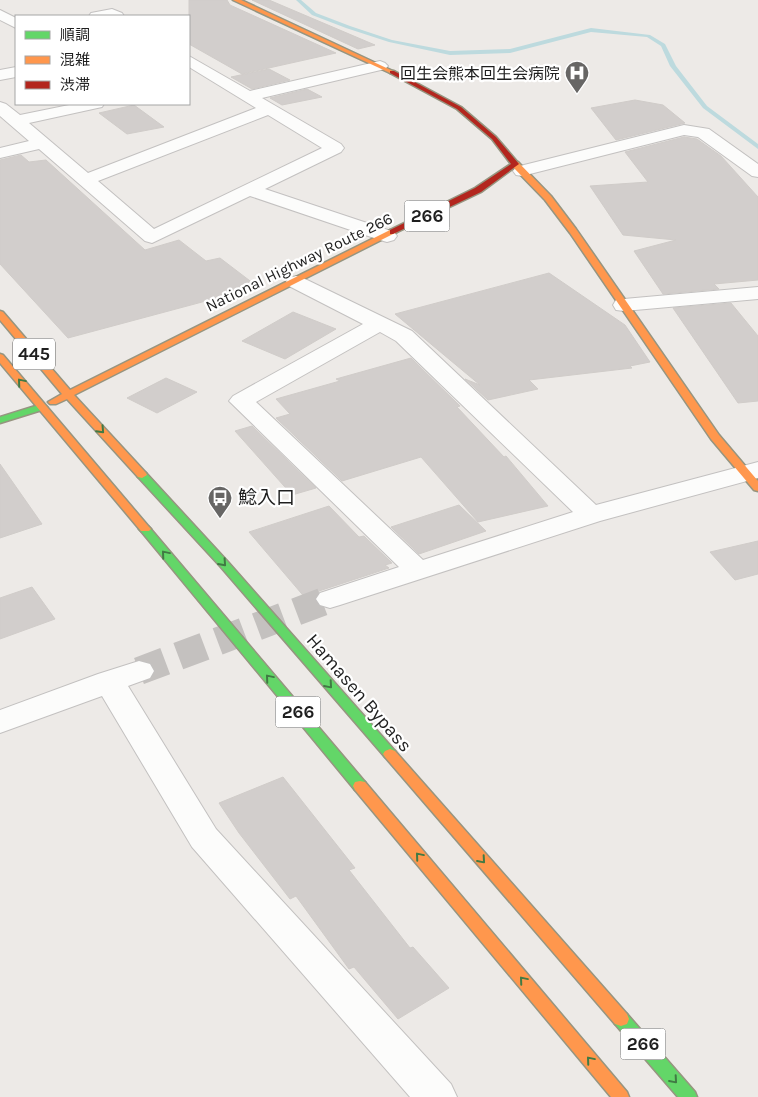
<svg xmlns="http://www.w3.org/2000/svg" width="758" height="1097" font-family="Karla,'Noto Sans JP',sans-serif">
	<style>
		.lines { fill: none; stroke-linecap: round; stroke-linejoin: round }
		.stream { fill: #bddade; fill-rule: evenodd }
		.building { fill: #d2cecc; stroke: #d0ccc9 }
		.street-tunnel { stroke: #c4c1bf; stroke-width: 28; stroke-dasharray: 28 14; stroke-linecap: butt }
		.street-casing { stroke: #c3c1c0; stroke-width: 2 }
		.fast-casing { stroke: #969580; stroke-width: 3 }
		.slow-casing { stroke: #969580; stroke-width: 3 }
		.jam-casing { stroke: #969580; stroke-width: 3 }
		.street { fill: #fcfcfb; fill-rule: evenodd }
		.fast { fill: #63d668; fill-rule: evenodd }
		.slow { fill: #ff974d; fill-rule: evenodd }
		.jam { fill: #b3261e; fill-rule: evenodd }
		.oneway { stroke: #417a44 }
		.labels { text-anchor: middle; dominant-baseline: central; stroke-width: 4.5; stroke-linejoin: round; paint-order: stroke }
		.far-poi-label { font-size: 16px; fill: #1f1f1f; stroke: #fff; text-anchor: end }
		.far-street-label { font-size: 16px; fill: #1f1f1f; stroke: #fff }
		.shield { fill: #fff; stroke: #626262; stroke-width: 1 }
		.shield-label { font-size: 18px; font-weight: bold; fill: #1f1f1f }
		.poi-label { font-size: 19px; fill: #1f1f1f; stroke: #fff; text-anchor: start }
		.street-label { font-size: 19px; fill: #1f1f1f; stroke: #fff }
	</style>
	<rect width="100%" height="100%" fill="#edeae7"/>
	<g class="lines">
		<polygon class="stream" points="296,0 301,0 316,13 350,26 392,40 450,51 510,49 591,28 650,35 665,44 676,66 707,106 758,144 758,149 703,108 670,66 661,46 647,37 591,32 510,53 450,55 389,42 346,28 312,15"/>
	</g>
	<g class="building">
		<polygon points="189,0 227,0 230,5 336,53 242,74 189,44"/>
		<polygon points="252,0 269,0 375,45 358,49"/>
		<polygon points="269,69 290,80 252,89 231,77"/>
		<polygon points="307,89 322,97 282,105 270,98"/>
		<polygon points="635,100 663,105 685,123 616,140 591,108"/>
		<polygon points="134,105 164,127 127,134 99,113"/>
		<polygon points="684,137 697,139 721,156 758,197 758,280 714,284 719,289 663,294 634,251 676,240 623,235 590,186 648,182 625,152"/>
		<polygon points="21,155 29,162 46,160 145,250 179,240 206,261 220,258 258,287 68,338 0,264 0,160"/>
		<polygon points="549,273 625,325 650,362 630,366 632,368 529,380 538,389 488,400 465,379 480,385 395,314"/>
		<polygon points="731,303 758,336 758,401 738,403 673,308"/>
		<polygon points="293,312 336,329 285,359 242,341"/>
		<polygon points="411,358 460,406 457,407 504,457 506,456 548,506 478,522 421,457 342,481 276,418 290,414 276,399 340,381 336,379"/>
		<polygon points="166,378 197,392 157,413 127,398"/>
		<polygon points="252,426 316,488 292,495 235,431"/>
		<polygon points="0,464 42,524 0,538"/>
		<polygon points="459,505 486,531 419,554 391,527"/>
		<polygon points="329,506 359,537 364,536 392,563 385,565 389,568 319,591 315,597 307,600 249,532"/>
		<polygon points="758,541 758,574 735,580 710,552"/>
		<polygon points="32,587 55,619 0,639 0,598"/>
		<polygon points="283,777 355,868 349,870 410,948 413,947 449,988 398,1019 354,967 349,969 296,896 290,899 239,833 219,803"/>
	</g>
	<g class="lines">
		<polyline class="street-tunnel" points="139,671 330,599"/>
		<defs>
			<g id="street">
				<polygon points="112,9 122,13 124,16 89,16 91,13"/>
				<polygon points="0,10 16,18 16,28 0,20"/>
				<path d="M189 56 250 91 380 61 385 63 388 66 385 69 262 98 341 144 344 148 341 152 265 189 394 232 397 236 394 240 387 242 380 240 250 196 152 243 145 241 39 149 0 158V148L29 141 0 116V102L6 104 20 115 74 104H104L102 107 29 123 88 173 256 108 189 67ZM268 115 322 148 154 229 98 181Z"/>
				<polygon points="16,67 16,77 0,80 0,70"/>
				<polygon points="684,125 709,129 758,164 758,177 752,176 698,137 684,135 522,176 516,175 513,171 516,167"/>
				<path d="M296 276 303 278 412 331 596 505 758 462V478L600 521 340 605 330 608 320 605 316 599 320 593 399 567 229 401 233 396 363 324 289 286 286 282 289 278ZM380 332 396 341 573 512 423 560 256 402Z"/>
				<polygon points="758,287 758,299 624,311 616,310 613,305 616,300 624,299"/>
				<polygon points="139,661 150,664 154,671 150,678 128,686 216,829 451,1084 457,1097 410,1097 192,847 102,696 0,733 0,710 98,674"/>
			</g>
			<g id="fast">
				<polygon points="42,404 47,407 45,409 0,423 0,417"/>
				<polygon points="142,472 146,473 228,562 395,751 397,754 395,757 385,757 220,566 138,477 137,475"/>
				<polygon points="145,526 149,527 365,782 367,786 365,790 360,791 355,790 141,531 139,529"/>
				<polygon points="621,1012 627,1014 695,1092 697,1097 678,1097 615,1024 613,1019 615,1014"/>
			</g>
			<g id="slow">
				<polygon points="233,0 241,0 395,72 390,73"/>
				<polygon points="512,162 518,162 551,196 576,229 719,435 758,481 758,491 754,490 711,439 570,233 545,200 512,166"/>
				<polygon points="390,230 397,232 74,395 146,473 147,475 142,478 138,477 67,399 56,404 50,404 48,402 62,394 0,320 0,311 3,312 70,390"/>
				<polygon points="0,354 3,355 149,527 151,529 149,531 141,531 0,363"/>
				<polygon points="390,749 395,751 627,1014 629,1019 627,1024 621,1026 615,1024 385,757 383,754 385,751"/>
				<polygon points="360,781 365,782 627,1092 629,1097 611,1097 355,790 353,786 355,782"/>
			</g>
			<polygon id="jam" points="390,71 394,71 461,107 496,137 519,164 481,192 393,234 390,234 390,230 475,188 511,164 492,139 457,109 390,73"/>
		</defs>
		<use href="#street" class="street-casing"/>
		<use href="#fast" class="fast-casing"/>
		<use href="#slow" class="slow-casing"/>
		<use href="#jam" class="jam-casing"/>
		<use href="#street" class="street"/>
		<use href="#fast" class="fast"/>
		<use href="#slow" class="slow"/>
		<use href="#jam" class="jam"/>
	</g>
	<defs><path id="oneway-chevron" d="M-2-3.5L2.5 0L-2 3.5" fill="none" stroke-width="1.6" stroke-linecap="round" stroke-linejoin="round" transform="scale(1.25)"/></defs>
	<g class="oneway">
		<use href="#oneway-chevron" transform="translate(21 382) rotate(-130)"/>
		<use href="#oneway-chevron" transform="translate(101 430) rotate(47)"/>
		<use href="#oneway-chevron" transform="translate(165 554) rotate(-130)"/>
		<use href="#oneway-chevron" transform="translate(223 563) rotate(48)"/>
		<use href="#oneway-chevron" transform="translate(269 678) rotate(-130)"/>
		<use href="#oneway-chevron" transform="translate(329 685) rotate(49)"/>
		<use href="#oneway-chevron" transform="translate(419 856) rotate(-130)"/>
		<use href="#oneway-chevron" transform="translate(482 860) rotate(49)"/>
		<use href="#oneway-chevron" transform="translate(523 980) rotate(-130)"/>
		<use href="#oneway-chevron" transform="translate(590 1060) rotate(-130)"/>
		<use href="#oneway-chevron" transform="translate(674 1080) rotate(49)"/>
	</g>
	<defs>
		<symbol id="hospital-pin" viewBox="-11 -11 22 30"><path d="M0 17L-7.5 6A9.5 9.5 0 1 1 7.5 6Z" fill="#676665" stroke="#fff"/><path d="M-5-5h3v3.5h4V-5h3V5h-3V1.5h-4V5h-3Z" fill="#fff"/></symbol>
		<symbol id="bus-pin" viewBox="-11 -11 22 30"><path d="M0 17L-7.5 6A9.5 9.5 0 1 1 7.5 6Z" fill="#676665" stroke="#fff"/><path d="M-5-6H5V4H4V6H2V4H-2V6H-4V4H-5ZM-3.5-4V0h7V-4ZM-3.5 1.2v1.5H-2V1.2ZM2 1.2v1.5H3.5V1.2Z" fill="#fff"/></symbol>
	</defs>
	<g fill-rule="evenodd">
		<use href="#hospital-pin" x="563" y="59" width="28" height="38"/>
		<use href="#bus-pin" x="206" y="484" width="28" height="38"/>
	</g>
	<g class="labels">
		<g class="far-poi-label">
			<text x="560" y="73">回生会熊本回生会病院</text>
		</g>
		<g class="far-street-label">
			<text transform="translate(299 262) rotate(-26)">National Highway Route 266</text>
		</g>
		<g class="shield">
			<rect x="404.5" y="200.5" width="45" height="31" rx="4"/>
			<rect x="13" y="338.5" width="42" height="31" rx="4"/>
			<rect x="275.5" y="696.5" width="45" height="31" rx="4"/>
			<rect x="620.5" y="1028.5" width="45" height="31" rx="4"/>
		</g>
		<g class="shield-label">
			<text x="427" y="216">266</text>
			<text x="34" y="354">445</text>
			<text x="298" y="712">266</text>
			<text x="643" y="1044">266</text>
		</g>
		<g class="poi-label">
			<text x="238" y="498">鯰入口</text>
		</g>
		<g class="street-label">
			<text transform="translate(359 693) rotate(49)">Hamasen Bypass</text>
		</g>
	</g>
	<rect x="15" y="15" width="175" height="90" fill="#ffffff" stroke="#a5a5a5"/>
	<rect x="25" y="31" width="25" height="8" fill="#63d668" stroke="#a5a5a5"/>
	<text x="60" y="40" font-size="15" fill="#1f1f1f">順調</text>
	<rect x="25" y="56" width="25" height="8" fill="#ff974d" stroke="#a5a5a5"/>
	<text x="60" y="65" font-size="15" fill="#1f1f1f">混雑</text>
	<rect x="25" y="81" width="25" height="8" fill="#b3261e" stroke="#a5a5a5"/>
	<text x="60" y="90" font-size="15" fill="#1f1f1f">渋滞</text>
</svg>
